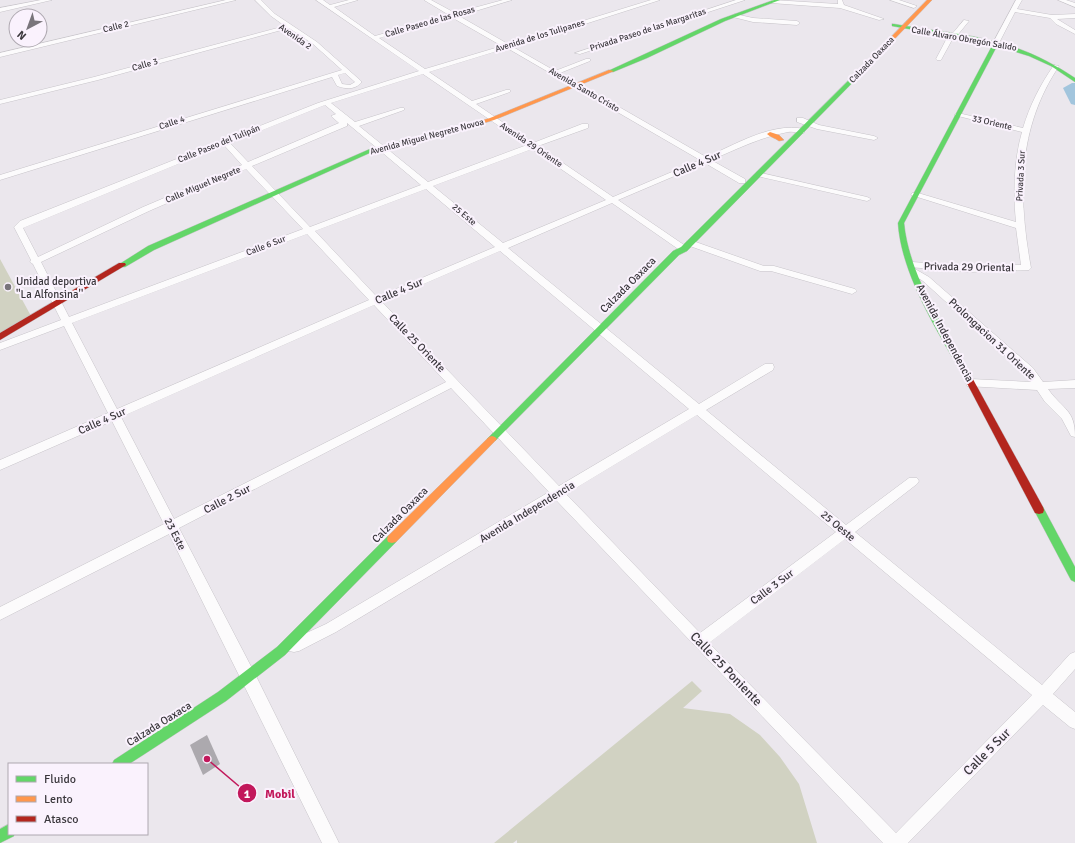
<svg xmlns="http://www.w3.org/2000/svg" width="1075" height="843" font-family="Signika,sans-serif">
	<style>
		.green { fill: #d1d2c2 }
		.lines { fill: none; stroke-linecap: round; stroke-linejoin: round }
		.river { fill: #a2c5dd; fill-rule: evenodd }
		.building { fill: #aca9ae }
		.street-casing { stroke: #c7c4c9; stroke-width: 1 }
		.fast-casing { stroke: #c7c4c9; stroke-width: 1 }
		.slow-casing { stroke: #c7c4c9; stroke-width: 1 }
		.jam-casing { stroke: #c7c4c9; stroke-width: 1 }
		.street { fill: #fcfbfc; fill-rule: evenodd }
		.fast { fill: #63d668; fill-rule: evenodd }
		.slow { fill: #ff974d; fill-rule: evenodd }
		.jam { fill: #b3261e; fill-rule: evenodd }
		.poi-dot { fill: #79757b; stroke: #faf2fd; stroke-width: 1.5 }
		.labels { text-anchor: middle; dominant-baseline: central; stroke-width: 4; stroke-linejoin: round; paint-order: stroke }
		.far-street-label { font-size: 9px; fill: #3b383d; stroke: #faf2fd }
		.street-label { font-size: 11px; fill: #3b383d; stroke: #faf2fd }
		.poi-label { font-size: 11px; fill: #3b383d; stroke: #faf2fd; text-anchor: start }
		.near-street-label { font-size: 13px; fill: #3b383d; stroke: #faf2fd }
		.leader { fill: none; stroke: #c2185b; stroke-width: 1.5 }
		.callout-dot { fill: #c2185b; stroke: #faf2fd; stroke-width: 1.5 }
		.mark-label { font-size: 12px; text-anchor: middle; font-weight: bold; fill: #fff }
		.callout-label { font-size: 12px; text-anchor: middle; font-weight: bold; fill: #c2185b; stroke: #faf2fd; stroke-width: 4; stroke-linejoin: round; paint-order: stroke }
	</style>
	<rect width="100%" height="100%" fill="#ebe7ed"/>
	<g class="green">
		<polygon points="0,259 31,316 0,335"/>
		<polygon points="692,681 702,691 683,708 730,714 760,735 780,757 799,784 817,843 517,843 517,840 513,843 494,843"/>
	</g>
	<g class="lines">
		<polygon class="river" points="1072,83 1075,83 1075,105 1071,104 1063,88"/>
	</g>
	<polygon class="building" points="207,735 220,764 203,775 190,745"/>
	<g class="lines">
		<defs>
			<g id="street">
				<polygon points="41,0 52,0 0,12 0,8"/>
				<polygon points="226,0 236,0 0,57 0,53"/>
				<path d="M255 0H261L275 14 317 42 361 81V83C354 90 346 89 337 86L332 77 0 180V175L342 70 313 44 289 28 98 80 0 104V100L94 77 285 26 271 16ZM345 73 355 82 350 85 342 84 338 75Z"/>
				<path d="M316 0H323L330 5 349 0H358L334 7 375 36 449 15 424 0H431L455 13 503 0H512L459 16 508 44 651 0H660L513 47 555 71 586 59H590V61L560 73 706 157C735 145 771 122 804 129V133C798 133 793 131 788 132 761 137 737 149 711 160L745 179V183H739L705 163 618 200 687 247V251H681L612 203 508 248 699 404 765 364H773L774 367 773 370 706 410 846 525 909 478H917L919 481 917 484 855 532 1042 685 1070 654 1075 652V669L1053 694 1075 712V729L1070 727 1043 705 908 843H883L556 500 336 632 299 651 294 652 289 651 287 646 289 641 326 624 549 492 451 388 179 528 255 674 339 843H322L169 534 0 620V607L164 524 112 421 0 470V460L108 413 64 326 0 350V343L61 320 33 264 30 262 31 260 14 227 20 221 318 103 419 71ZM453 18 502 46 425 69 379 38ZM507 48 700 160 613 197 538 146 588 128V124H582L533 143 476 104 510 92V90H506L472 101 429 72ZM423 74 527 145 428 182 359 126 404 110V108H400L355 122 331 103ZM325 105 336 114 331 116 339 123 248 162 230 143ZM347 123 421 185 310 227 252 166 347 126ZM224 145 242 165 143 207 38 257 23 228ZM532 149 606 200 503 243 433 186ZM246 169 303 229 69 317 41 262 149 211ZM426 189 495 247 377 297 315 231ZM307 234 369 300 117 409 72 323ZM500 251 689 409 559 486 382 302ZM374 305 446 382 174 519 121 417ZM697 415 836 532 700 633 566 494ZM845 539 1032 695 896 833 709 643Z"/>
				<polygon points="736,0 745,0 580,54 575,53"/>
				<polygon points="773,0 838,4 838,0 842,0 844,5 884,19 879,20 840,8 771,3"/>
				<polygon points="890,0 899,0 917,6 914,8"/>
				<polygon points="1016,0 1022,0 1017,9 1052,15 1075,14 1075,18 1057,19 1075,30 1075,34 1056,24 1050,18 1015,12 999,43 994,44 993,43"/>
				<polygon points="1058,0 1066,0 1075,3 1075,7"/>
				<polygon points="735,14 753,18 797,21 800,23 797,25 753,22 733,17 732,16"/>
				<polygon points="964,20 969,21 956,37 953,38 941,60 937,60 936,59 948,36 952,34"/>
				<path d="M1054 65 1059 66C1017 129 1018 196 1031 268L1029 270 969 272 909 267V263L912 262 969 266 1021 265 1016 228 911 195 912 193H918L1016 222C1013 193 1014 160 1022 132L954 115 958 113 1023 128C1030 105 1040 85 1054 65Z"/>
				<polygon points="797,118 803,118 819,125 874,136 878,138 874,140 817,129 797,122"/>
				<polygon points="757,172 867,197 871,199 867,201 757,176"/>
				<polygon points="690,240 764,266 774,266 855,289 857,291 852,294 771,271 760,271 687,245 687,241"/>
				<path d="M915 269 929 277 1033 368 1043 382 1075 380V388L1048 389C1063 410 1075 409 1075 437L1071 436 1062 419 1045 402 1037 390 967 386 966 383 967 380 971 379 1031 382 1025 374 923 281 912 274V270Z"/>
			</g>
			<g id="fast">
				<polygon points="774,0 780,0 725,21 647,58 613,72 608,71 721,19"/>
				<path d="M894 24C928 30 964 33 997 42 1025 49 1051 62 1075 78V82L1051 66 1029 56 997 46 904 223C909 275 944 327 969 372L965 375 962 374C937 331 901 273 898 223L993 44 892 26V24Z"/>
				<polygon points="856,73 861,74 687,251 679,255 495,441 489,441 487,439 489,437 673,251 681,247"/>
				<polygon points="454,128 457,130 456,131 374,151 154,250 125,267 119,267 118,265 148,246 370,149"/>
				<polygon points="1039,506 1043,507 1075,567 1075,582 1071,580 1034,510 1035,507"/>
				<polygon points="392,535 396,536 397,539 396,542 285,655 226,701 143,755 129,764 112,764 114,760 218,692 277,647 388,536"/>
				<polygon points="9,824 9,834 14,834 14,836 0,843 0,829"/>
			</g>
			<g id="slow">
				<polygon points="927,0 932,0 860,75 856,75 856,73"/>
				<polygon points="609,70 614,71 494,120 454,132 451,130 490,118"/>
				<path d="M770 132 779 135 784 140 779 141C775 138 770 137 767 134Z"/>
				<polygon points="492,436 495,437 497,439 495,441 396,542 392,543 388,542 387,539 388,536 489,437"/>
			</g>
			<g id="jam">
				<polygon points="119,263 125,263 126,265 0,340 0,333"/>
				<polygon points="965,369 969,372 1043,507 1044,510 1043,513 1039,514 1035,513 961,372"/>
			</g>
		</defs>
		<use href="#street" class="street-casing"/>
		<use href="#fast" class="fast-casing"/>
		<use href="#slow" class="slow-casing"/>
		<use href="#jam" class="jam-casing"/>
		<use href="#street" class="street"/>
		<use href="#fast" class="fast"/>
		<use href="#slow" class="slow"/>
		<use href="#jam" class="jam"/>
	</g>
	<circle class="poi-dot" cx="8" cy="287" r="4"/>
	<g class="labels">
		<g class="far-street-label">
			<text transform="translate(430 22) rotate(-16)">Calle Paseo de las Rosas</text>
			<text transform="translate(116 27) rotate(-14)">Calle 2</text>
			<text transform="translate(648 30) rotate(-18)">Privada Paseo de las Margaritas</text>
			<text transform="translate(540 36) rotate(-17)">Avenida de los Tulipanes</text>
			<text transform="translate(295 37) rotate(35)">Avenida 2</text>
			<text transform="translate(964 39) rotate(10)">Calle Álvaro Obregón Salido</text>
			<text transform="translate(872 60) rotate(-46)">Calzada Oaxaca</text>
			<text transform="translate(145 65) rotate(-16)">Calle 3</text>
			<text transform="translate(584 90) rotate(30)">Avenida Santo Cristo</text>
			<text transform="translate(172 123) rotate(-18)">Calle 4</text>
			<text transform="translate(992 123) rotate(13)">33 Oriente</text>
			<text transform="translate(427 137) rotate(-15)">Avenida Miguel Negrete Novoa</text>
			<text transform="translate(219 144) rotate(-22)">Calle Paseo del Tulipán</text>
			<text transform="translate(531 145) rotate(34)">Avenida 29 Oriente</text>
			<text transform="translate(1021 176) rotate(-87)">Privada 3 Sur</text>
			<text transform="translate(203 185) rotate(-23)">Calle Miguel Negrete</text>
			<text transform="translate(464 215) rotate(40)">25 Este</text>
			<text transform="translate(266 246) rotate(-21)">Calle 6 Sur</text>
		</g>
		<g class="street-label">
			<text transform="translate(697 164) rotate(-23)">Calle 4 Sur</text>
			<text transform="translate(969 267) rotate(1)">Privada 29 Oriental</text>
			<text transform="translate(628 285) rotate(-45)">Calzada Oaxaca</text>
			<text transform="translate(399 291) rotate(-23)">Calle 4 Sur</text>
			<text transform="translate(945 333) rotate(62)">Avenida Independencia</text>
			<text transform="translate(992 339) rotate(43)">Prolongacion 31 Oriente</text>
			<text transform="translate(417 343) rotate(46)">Calle 25 Oriente</text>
			<text transform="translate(102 421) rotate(-24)">Calle 4 Sur</text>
			<text transform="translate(227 499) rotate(-27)">Calle 2 Sur</text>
			<text transform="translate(527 512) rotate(-31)">Avenida Independencia</text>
			<text transform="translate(400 515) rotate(-45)">Calzada Oaxaca</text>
			<text transform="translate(838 526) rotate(40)">25 Oeste</text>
			<text transform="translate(175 534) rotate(63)">23 Este</text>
			<text transform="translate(772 587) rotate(-37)">Calle 3 Sur</text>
			<text transform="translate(159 724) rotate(-32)">Calzada Oaxaca</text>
		</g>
		<g class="poi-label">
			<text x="16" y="281">Unidad deportiva<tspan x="16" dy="13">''La Alfonsina''</tspan></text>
		</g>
		<g class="near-street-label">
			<text transform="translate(726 669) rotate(46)">Calle 25 Poniente</text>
			<text transform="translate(987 752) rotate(-45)">Calle 5 Sur</text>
		</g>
	</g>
	<path class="leader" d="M207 759L247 793"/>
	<g class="callout-dot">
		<circle cx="207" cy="759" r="4"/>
		<circle cx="247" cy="793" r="10"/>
	</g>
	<g class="mark-label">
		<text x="247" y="798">1</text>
	</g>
	<g class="callout-label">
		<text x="280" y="798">Mobil</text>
	</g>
	<rect x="8" y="763" width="140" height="72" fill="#faf2fd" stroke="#aea8b0"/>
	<rect x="16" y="776" width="20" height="6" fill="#63d668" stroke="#aea8b0"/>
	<text x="44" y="783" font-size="12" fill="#3b383d">Fluido</text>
	<rect x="16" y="796" width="20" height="6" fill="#ff974d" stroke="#aea8b0"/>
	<text x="44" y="803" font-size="12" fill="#3b383d">Lento</text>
	<rect x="16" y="816" width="20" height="6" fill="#b3261e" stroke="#aea8b0"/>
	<text x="44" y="823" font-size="12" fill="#3b383d">Atasco</text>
	<g transform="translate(28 28) rotate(221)"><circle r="19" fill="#faf2fd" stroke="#aea8b0"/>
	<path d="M0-3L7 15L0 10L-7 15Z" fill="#79757b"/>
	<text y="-6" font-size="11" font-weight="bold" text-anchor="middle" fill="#3b383d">N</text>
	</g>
</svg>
